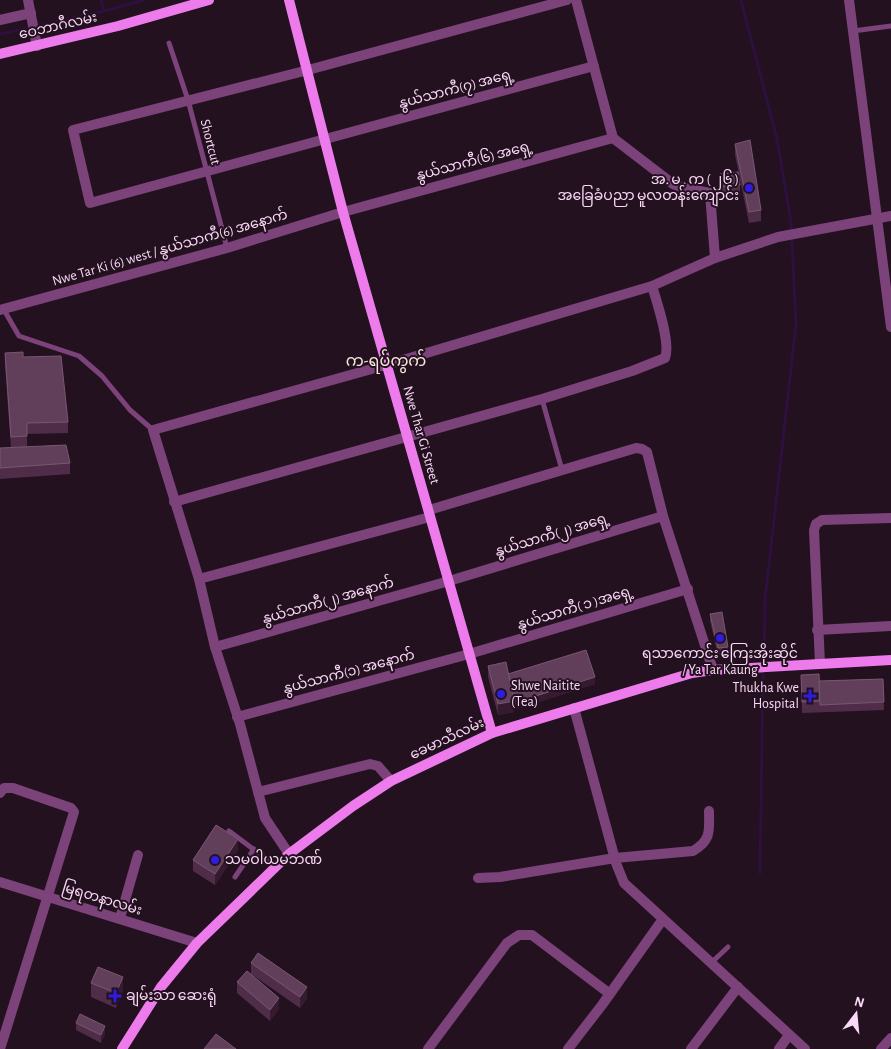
<svg xmlns="http://www.w3.org/2000/svg" width="891" height="1049" font-family="'Alegreya Sans','Noto Sans Myanmar',sans-serif">
	<style>
		.lines { fill: none; stroke-linecap: round; stroke-linejoin: round }
		.stream { stroke: #2d103d; stroke-width: 3 }
		.lane { stroke: #7c427a; stroke-width: 5 }
		.street { stroke: #7c427a; stroke-width: 10 }
		.secondary { stroke: #ee7bec; stroke-width: 10 }
		.wall { fill: #4f2d48 }
		.shaded-wall { fill: #361a30 }
		.building { fill: #613f5b; stroke: #795773 }
		.poi-dot { fill: #2f1ce2; stroke: #231120; stroke-width: 2 }
		.labels { text-anchor: middle; dominant-baseline: central; stroke-width: 4; stroke-linejoin: round; paint-order: stroke }
		.street-label { font-size: 14px; fill: #fad8f6; stroke: #231120 }
		.poi-label { font-size: 14px; fill: #fad8f6; stroke: #231120; text-anchor: start }
		.quarter-label { font-size: 16px; fill: #fae6da; stroke: #231120 }
	</style>
	<rect width="100%" height="100%" fill="#231120"/>
	<g class="lines">
		<g class="stream">
			<polyline points="101,0 104,11"/>
			<polyline points="741,0 777,139 791,222 796,324 765,600 764,659"/>
			<polyline points="0,34 104,11 144,0"/>
			<polyline points="760,873 763,673"/>
		</g>
		<g class="lane">
			<polyline points="853,31 891,26"/>
			<polyline points="169,43 188,100 227,248"/>
			<polyline points="4,310 19,336 79,356 102,376 130,410 153,430"/>
			<polyline points="542,399 562,470"/>
			<polyline points="229,831 276,866"/>
			<polyline points="235,877 254,849"/>
			<polyline points="711,963 728,947"/>
		</g>
		<g class="street">
			<polyline points="28,0 37,46"/>
			<polyline points="567,0 308,70 73,130 90,203 594,66"/>
			<polyline points="576,0 613,138 673,184 684,188 710,193 715,258"/>
			<polyline points="849,0 891,327"/>
			<polyline points="0,20 31,13"/>
			<polyline points="0,310 227,248 343,212 613,138"/>
			<path d="M174 502 542 399 632 371 665 358C671 344 657 302 652 286"/>
			<polyline points="429,510 636,448 642,449 647,452 663,516 713,670"/>
			<polyline points="199,579 430,517"/>
			<polyline points="817,630 891,626"/>
			<polyline points="215,647 449,581 663,516"/>
			<polyline points="820,664 814,530 816,524 822,520 891,518"/>
			<polyline points="574,708 616,863 624,883 805,1049"/>
			<polyline points="237,717 469,654 688,589"/>
			<polyline points="258,792 370,764 378,766 391,781"/>
			<polyline points="0,793 4,788 13,788 71,808 74,812 0,1049"/>
			<polyline points="289,854 265,818 240,724 215,647 199,579 153,430 386,365 652,286 715,258 778,237 891,216"/>
			<path d="M478 878 500 877 615 858 693 851C712 840 709 830 709 811"/>
			<polyline points="0,882 197,943"/>
			<polyline points="120,918 138,855"/>
			<polyline points="428,1049 507,943 519,935 532,935 610,994"/>
			<polyline points="568,1049 602,1005 663,919"/>
			<polyline points="691,1049 738,987"/>
			<polyline points="779,1049 789,1035"/>
			<polyline points="881,1049 891,1038"/>
		</g>
		<g class="secondary">
			<polyline points="289,0 343,212 492,733"/>
			<polyline points="0,54 118,26 209,0"/>
			<polyline points="122,1049 161,987 197,943 289,854 353,806 391,781 492,733 692,673 713,670 891,660"/>
		</g>
	</g>
	<g class="wall">
		<polygon points="735,144 761,210 761,221 749,223 735,155"/>
		<polygon points="720,174 740,185 740,196 723,198 720,185"/>
		<polygon points="5,353 23,357 68,422 68,433 27,434 27,447 11,448 5,364"/>
		<polygon points="0,448 70,463 70,474 0,479"/>
		<polygon points="710,614 728,647 728,654 718,655 710,621"/>
		<polygon points="488,666 508,674 595,684 517,709 513,696 514,712 498,715 488,677"/>
		<polygon points="801,675 819,681 883,679 884,710 802,713"/>
		<polygon points="238,850 215,885 193,871 193,860"/>
		<polygon points="251,963 307,998 300,1008 251,974"/>
		<polygon points="237,982 279,1009 270,1021 237,993"/>
		<polygon points="91,983 123,992 116,1008 91,997"/>
		<polygon points="76,1023 105,1034 101,1043 76,1030"/>
	</g>
	<g class="shaded-wall">
		<polygon points="595,677 595,684 517,709 517,702"/>
		<polygon points="514,701 514,712 498,715 498,704"/>
		<polygon points="238,839 238,850 215,885 215,874"/>
		<polygon points="123,977 123,992 116,1008 116,993"/>
		<polygon points="307,987 307,998 300,1008 300,997"/>
		<polygon points="279,998 279,1009 270,1021 270,1010"/>
		<polygon points="105,1026 105,1034 101,1043 101,1035"/>
	</g>
	<g class="building">
		<polygon points="750,140 761,210 749,212 735,144"/>
		<polygon points="738,172 740,185 723,187 720,174"/>
		<polygon points="23,352 23,357 61,356 68,422 27,423 27,436 11,437 5,353"/>
		<polygon points="66,445 70,463 0,468 0,448"/>
		<polygon points="722,612 728,647 718,648 710,614"/>
		<polygon points="586,650 595,677 517,702 508,674"/>
		<polygon points="506,662 514,701 498,704 488,666"/>
		<polygon points="819,674 820,701 802,702 801,675"/>
		<polygon points="883,679 884,702 820,705 819,681"/>
		<polygon points="216,825 238,839 215,874 193,860"/>
		<polygon points="258,953 307,987 300,997 251,963"/>
		<polygon points="98,967 123,977 116,993 91,983"/>
		<polygon points="247,971 279,998 270,1010 237,982"/>
		<polygon points="80,1014 105,1026 101,1035 76,1023"/>
		<polygon points="216,1034 236,1049 204,1049"/>
	</g>
	<g class="poi-dot">
		<circle cx="749" cy="188" r="5"/>
		<circle cx="720" cy="638" r="5"/>
		<circle cx="501" cy="694" r="5"/>
		<path d="M807.5 688.5h5v5h5v5h-5v5h-5v-5h-5v-5h5z"/>
		<circle cx="215" cy="860" r="5"/>
		<path d="M112.5 988.5h5v5h5v5h-5v5h-5v-5h-5v-5h5z"/>
	</g>
	<g class="labels">
		<g class="street-label">
			<text transform="translate(58 26) rotate(-13)">ဝေဘာဂီလမ်း</text>
			<text transform="translate(456 89) rotate(-15)">နွယ်သာကီ(၇) အရှေ့</text>
			<text transform="translate(210 142) rotate(76)">Shortcut</text>
			<text transform="translate(474 161) rotate(-15)">နွယ်သာကီ(၆) အရှေ့</text>
			<text transform="translate(170 248) rotate(-16)">Nwe Tar Ki (6) west / နွယ်သာကီ(6) အနောက်</text>
			<text transform="translate(421 435) rotate(74)">Nwe Thar Gi Street</text>
			<text transform="translate(552 535) rotate(-17)">နွယ်သာကီ(၂) အရှေ့</text>
			<text transform="translate(328 601) rotate(-16)">နွယ်သာကီ(၂) အနောက်</text>
			<text transform="translate(575 608) rotate(-17)">နွယ်သာကီ( ၁ )အရှေ့</text>
			<text transform="translate(349 672) rotate(-15)">နွယ်သာကီ(၁) အနောက်</text>
			<text transform="translate(447 739) rotate(-25)">ခေမာသီလမ်း</text>
			<text transform="translate(102 899) rotate(17)">မြရတနာလမ်း</text>
		</g>
		<g class="poi-label">
			<text x="739" y="180" text-anchor="end">အ. မ . က ( ၂၆ )<tspan x="739" dy="16">အခြေခံပညာ မူလတန်းကျောင်း</tspan></text>
			<text x="720" y="654" text-anchor="middle">ရသာကောင်း ကြေးအိုးဆိုင်<tspan x="720" dy="16">/ Ya Tar Kaung</tspan></text>
			<text x="511" y="686">Shwe Naitite<tspan x="511" dy="16">(Tea)</tspan></text>
			<text x="799" y="688" text-anchor="end">Thukha Kwe<tspan x="799" dy="16">Hospital</tspan></text>
			<text x="225" y="860">သမဝါယမဘဏ်</text>
			<text x="126" y="996">ချမ်းသာ ဆေးရုံ</text>
		</g>
		<g class="quarter-label">
			<text x="386" y="361">က-ရပ်ကွက်</text>
		</g>
	</g>
	<g transform="translate(856 1014) rotate(16)" stroke="#231120" stroke-width="4" paint-order="stroke">
	<path d="M0-4L9 19L0 12L-9 19Z" fill="#fad8f6"/>
	<text y="-8" font-size="14" font-weight="bold" text-anchor="middle" fill="#fad8f6">N</text>
	</g>
</svg>
